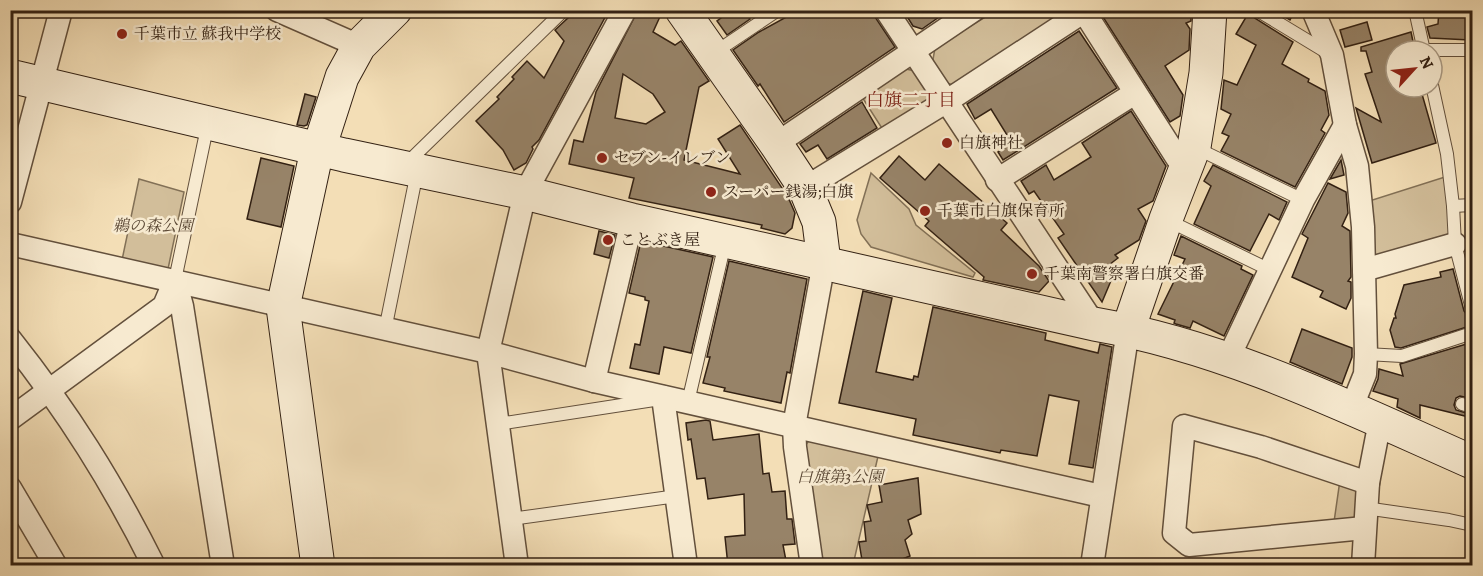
<svg xmlns="http://www.w3.org/2000/svg" width="1483" height="576" font-family="Alegreya,'Noto Serif JP',serif">
	<style>
		.green { fill: #d2be9a; stroke: #827056; stroke-width: 1.5 }
		.building { fill: #978368; stroke: #332113; stroke-width: 1.5; fill-rule: evenodd }
		.lines { fill: none; stroke-linecap: round; stroke-linejoin: round }
		.lane-casing { stroke: #63503c; stroke-width: 14 }
		.street-casing { stroke: #63503c; stroke-width: 25 }
		.secondary-casing { stroke: #332113; stroke-width: 35 }
		.lane { stroke: #f7ead0; stroke-width: 12 }
		.street { stroke: #f7ead0; stroke-width: 22 }
		.secondary { stroke: #f7ead0; stroke-width: 33 }
		.poi-dot { fill: #8f2418; stroke: #f7ead0; stroke-width: 2 }
		.labels { text-anchor: middle; dominant-baseline: central; stroke-width: 5; stroke-linejoin: round; paint-order: stroke }
		.poi-label { font-size: 16px; fill: #332113; stroke: #f7ead0; text-anchor: start }
		.park-label { font-size: 16px; font-style: italic; fill: #5b4835; stroke: #f7ead0 }
		.neighbourhood-label { font-size: 18px; fill: #7a1f14; stroke: #f7ead0 }
	</style>
	<rect width="100%" height="100%" fill="#f3deb6"/>
	<filter id="stains"><feTurbulence type="fractalNoise" baseFrequency=".00333" numOctaves="4"/><feColorMatrix values="0 0 0 0 .2 0 0 0 0 .09 0 0 0 0 .02 0 0 0 .5 -.17"/></filter>
	<radialGradient id="worn" r=".72"><stop offset=".6" stop-color="#630" stop-opacity="0"/><stop offset="1" stop-color="#630" stop-opacity=".3"/></radialGradient>
	<g class="green">
		<polygon points="995,11 1069,11 957,86 943,82 932,65 935,48"/>
		<polygon points="906,69 919,72 931,91 929,105 885,133 862,97"/>
		<polygon points="871,173 909,209 916,225 975,273 973,277 871,247 861,234 857,220"/>
		<polygon points="1448,176 1452,234 1369,258 1363,203"/>
		<polygon points="139,179 184,192 168,269 122,260"/>
		<polygon points="812,436 879,452 853,565 820,565 803,449"/>
		<polygon points="1340,480 1358,485 1355,520 1334,522"/>
	</g>
	<g class="building">
		<polygon points="572,10 609,10 539,140 532,147 533,149 526,163 514,170 503,150 476,121 499,99 497,97 514,79 512,77 527,61 544,78 564,41 555,30 570,16"/>
		<path d="M638 10H663L653 32 675 45 681 41 709 81 699 87 684 160 740 174 718 139 740 125 788 197 795 213 792 228 785 234 761 228 762 225 629 198 634 178 569 164 574 140 583 142 596 92ZM623 74 653 94 665 112 646 124 615 118Z"/>
		<polygon points="732,10 744,10 750,19 727,35 717,21"/>
		<polygon points="799,10 873,10 875,17 895,47 784,122 760,84 758,86 733,50 759,32"/>
		<polygon points="920,10 949,10 922,29 913,26 908,18"/>
		<polygon points="1113,10 1191,10 1191,21 1186,23 1190,29 1189,50 1165,66 1183,95 1180,116 1170,122 1103,17"/>
		<polygon points="1274,10 1295,10 1290,20"/>
		<polygon points="1439,10 1471,10 1470,40 1430,38 1427,27 1438,24"/>
		<polygon points="1249,12 1253,17 1293,42 1282,64 1309,79 1308,82 1325,91 1329,115 1321,130 1325,133 1295,187 1221,151 1229,136 1222,133 1231,114 1221,109 1224,80 1237,85 1256,45 1236,34"/>
		<polygon points="1367,22 1372,40 1345,47 1340,30"/>
		<polygon points="1079,31 1117,88 1003,160 998,152 1012,143 991,109 975,119 967,104"/>
		<polygon points="1411,32 1415,51 1396,51 1396,87 1420,87 1436,143 1372,163 1356,108 1381,122 1365,74 1372,72 1366,51 1361,51 1361,47"/>
		<polygon points="305,94 316,97 307,125 304,126 297,125"/>
		<polygon points="862,102 877,128 827,159 818,145 806,152 800,144"/>
		<polygon points="1131,111 1166,166 1153,201 1138,209 1146,221 1139,240 1115,255 1118,258 1101,271 1113,276 1102,302 1058,238 1064,234 1034,191 1029,194 1021,181 1046,165 1054,180 1091,157 1082,143"/>
		<polygon points="899,156 925,180 939,164 1007,223 1001,230 1039,266 1049,281 1039,292 983,280 984,277 925,226 929,221 880,178"/>
		<polygon points="261,158 294,166 281,227 247,219"/>
		<polygon points="1341,160 1344,175 1330,179"/>
		<polygon points="1213,165 1287,202 1279,220 1269,214 1250,251 1194,224 1211,186 1204,181"/>
		<polygon points="1328,183 1346,192 1348,213 1342,226 1350,231 1351,277 1348,281 1351,282 1351,298 1346,309 1320,297 1323,291 1292,277 1308,238 1302,234"/>
		<polygon points="599,231 615,235 609,258 594,254"/>
		<polygon points="1181,236 1242,266 1241,269 1253,275 1224,336 1193,321 1190,328 1176,324 1174,323 1175,320 1158,314 1185,259 1174,255"/>
		<polygon points="641,241 713,257 691,353 664,347 659,374 630,368 635,344 640,345 649,301 645,300 645,297 629,293"/>
		<polygon points="729,261 807,279 790,373 787,372 781,403 724,391 725,388 703,383 710,357 707,357"/>
		<polygon points="1453,269 1464,311 1467,315 1471,317 1473,325 1401,348 1395,347 1390,330 1394,318 1396,318 1395,314 1404,285 1441,277 1440,272"/>
		<polygon points="863,291 892,298 876,372 913,380 914,376 918,377 933,307 1046,333 1045,340 1098,353 1100,344 1112,347 1093,468 1069,464 1079,401 1049,395 1037,456 1001,450 1000,453 913,435 916,419 839,403"/>
		<polygon points="1302,329 1352,348 1352,357 1342,384 1290,362"/>
		<polygon points="1473,342 1473,399 1460,396 1456,398 1454,405 1456,410 1473,415 1473,418 1420,405 1420,418 1397,407 1398,399 1373,391 1378,379 1379,369 1403,376 1400,364"/>
		<polygon points="706,420 710,421 713,440 759,434 763,474 769,473 772,492 785,491 787,519 792,519 795,544 783,545 787,566 728,566 725,537 745,535 744,494 708,499 705,478 697,479 691,439 688,440 686,423"/>
		<polygon points="918,478 921,514 908,520 912,534 905,540 910,556 900,560 902,566 863,566 859,542 866,541 864,522 871,521 867,505 882,502 879,485"/>
	</g>
	<g class="lines">
		<defs>
			<g id="lane">
				<polyline points="1257,10 1328,53"/>
				<polyline points="1415,10 1424,51"/>
				<polyline points="1423,50 1472,50"/>
				<polyline points="714,53 778,10"/>
				<polyline points="1432,85 1447,154 1453,206 1455,244 1472,309"/>
				<polyline points="1194,147 1303,200"/>
				<polyline points="406,164 564,10"/>
				<polyline points="1453,206 1472,205"/>
				<polyline points="1167,220 1270,270"/>
				<polyline points="175,280 208,123"/>
				<polyline points="385,330 417,172"/>
				<polyline points="1366,354 1402,356 1472,333"/>
				<polyline points="688,402 725,243"/>
				<polyline points="1462,404 1472,407"/>
				<polyline points="498,424 654,400"/>
				<polyline points="1365,508 1449,520 1472,525"/>
				<polyline points="511,519 677,496"/>
			</g>
			<g id="street">
				<polyline points="277,10 359,46"/>
				<polyline points="886,10 1094,324"/>
				<polyline points="1083,10 1186,172"/>
				<polyline points="1313,10 1332,55 1345,125 1357,166 1363,227 1366,354 1365,374 1351,409"/>
				<polyline points="776,144 974,10"/>
				<polyline points="997,180 1135,93"/>
				<polyline points="805,188 947,101 1086,10"/>
				<polyline points="10,202 61,10"/>
				<polyline points="10,244 488,352 594,381 1101,496"/>
				<polyline points="1364,270 1455,244"/>
				<polyline points="175,280 182,306 223,566"/>
				<path d="M10 339C68 412 112 482 154 566"/>
				<polyline points="1228,359 1303,200 1345,125"/>
				<polyline points="594,381 632,220"/>
				<polyline points="663,397 686,566"/>
				<polyline points="10,419 164,306 175,280"/>
				<polyline points="10,488 56,566"/>
				<polyline points="1364,528 1189,545 1174,533 1184,426 1261,447 1368,483"/>
				<polyline points="517,566 488,352 525,193 625,10"/>
				<polyline points="812,566 795,447 794,426 824,262"/>
				<polyline points="1092,566 1128,330"/>
				<polyline points="1363,566 1368,483 1380,421"/>
			</g>
			<g id="secondary">
				<polyline points="682,10 776,144 805,188 819,222 824,262"/>
				<path d="M10 76 344 155 525 193 632 220 1094 324C1227 347 1350 408 1472 462"/>
				<polyline points="1128,330 1166,219 1194,147 1206,73 1210,10"/>
				<polyline points="318,566 283,307 314,164 342,77 359,46 395,10"/>
			</g>
		</defs>
		<use href="#lane" class="lane-casing"/>
		<use href="#street" class="street-casing"/>
		<use href="#secondary" class="secondary-casing"/>
		<use href="#lane" class="lane"/>
		<use href="#street" class="street"/>
		<use href="#secondary" class="secondary"/>
	</g>
	<g class="poi-dot">
		<circle cx="122" cy="34" r="6"/>
		<circle cx="947" cy="143" r="6"/>
		<circle cx="602" cy="158" r="6"/>
		<circle cx="711" cy="192" r="6"/>
		<circle cx="925" cy="211" r="6"/>
		<circle cx="608" cy="240" r="6"/>
		<circle cx="1032" cy="274" r="6"/>
	</g>
	<g class="labels">
		<g class="poi-label">
			<text x="134" y="34">千葉市立 蘇我中学校</text>
			<text x="959" y="143">白旗神社</text>
			<text x="614" y="158">セブン-イレブン</text>
			<text x="723" y="192">スーパー銭湯;白旗</text>
			<text x="937" y="211">千葉市白旗保育所</text>
			<text x="620" y="240">ことぶき屋</text>
			<text x="1044" y="274">千葉南警察署白旗交番</text>
		</g>
		<g class="park-label">
			<text x="153" y="226">鵜の森公園</text>
			<text x="840" y="477">白旗第3公園</text>
		</g>
		<g class="neighbourhood-label">
			<text x="911" y="100">白旗二丁目</text>
		</g>
	</g>
	<rect width="1483" height="576" fill="none" stroke="#f3deb6" stroke-width="36"/>
	<rect x="12" y="12" width="1459" height="552" fill="none" stroke="#332113" stroke-width="3"/>
	<rect x="18" y="18" width="1447" height="540" fill="none" stroke="#332113" stroke-width="1.5"/>
	<g transform="translate(1414 69) rotate(63)"><circle r="28" fill="#f7ead0" stroke="#a99a84" stroke-width="1.5"/>
	<path d="M0-4.5L10 22L0 15L-10 22Z" fill="#8f2418"/>
	<text y="-9" font-size="16" font-weight="bold" text-anchor="middle" fill="#332113">N</text>
	</g>
	<rect width="100%" height="100%" filter="url(#stains)"/>
	<rect width="100%" height="100%" fill="url(#worn)"/>
</svg>
